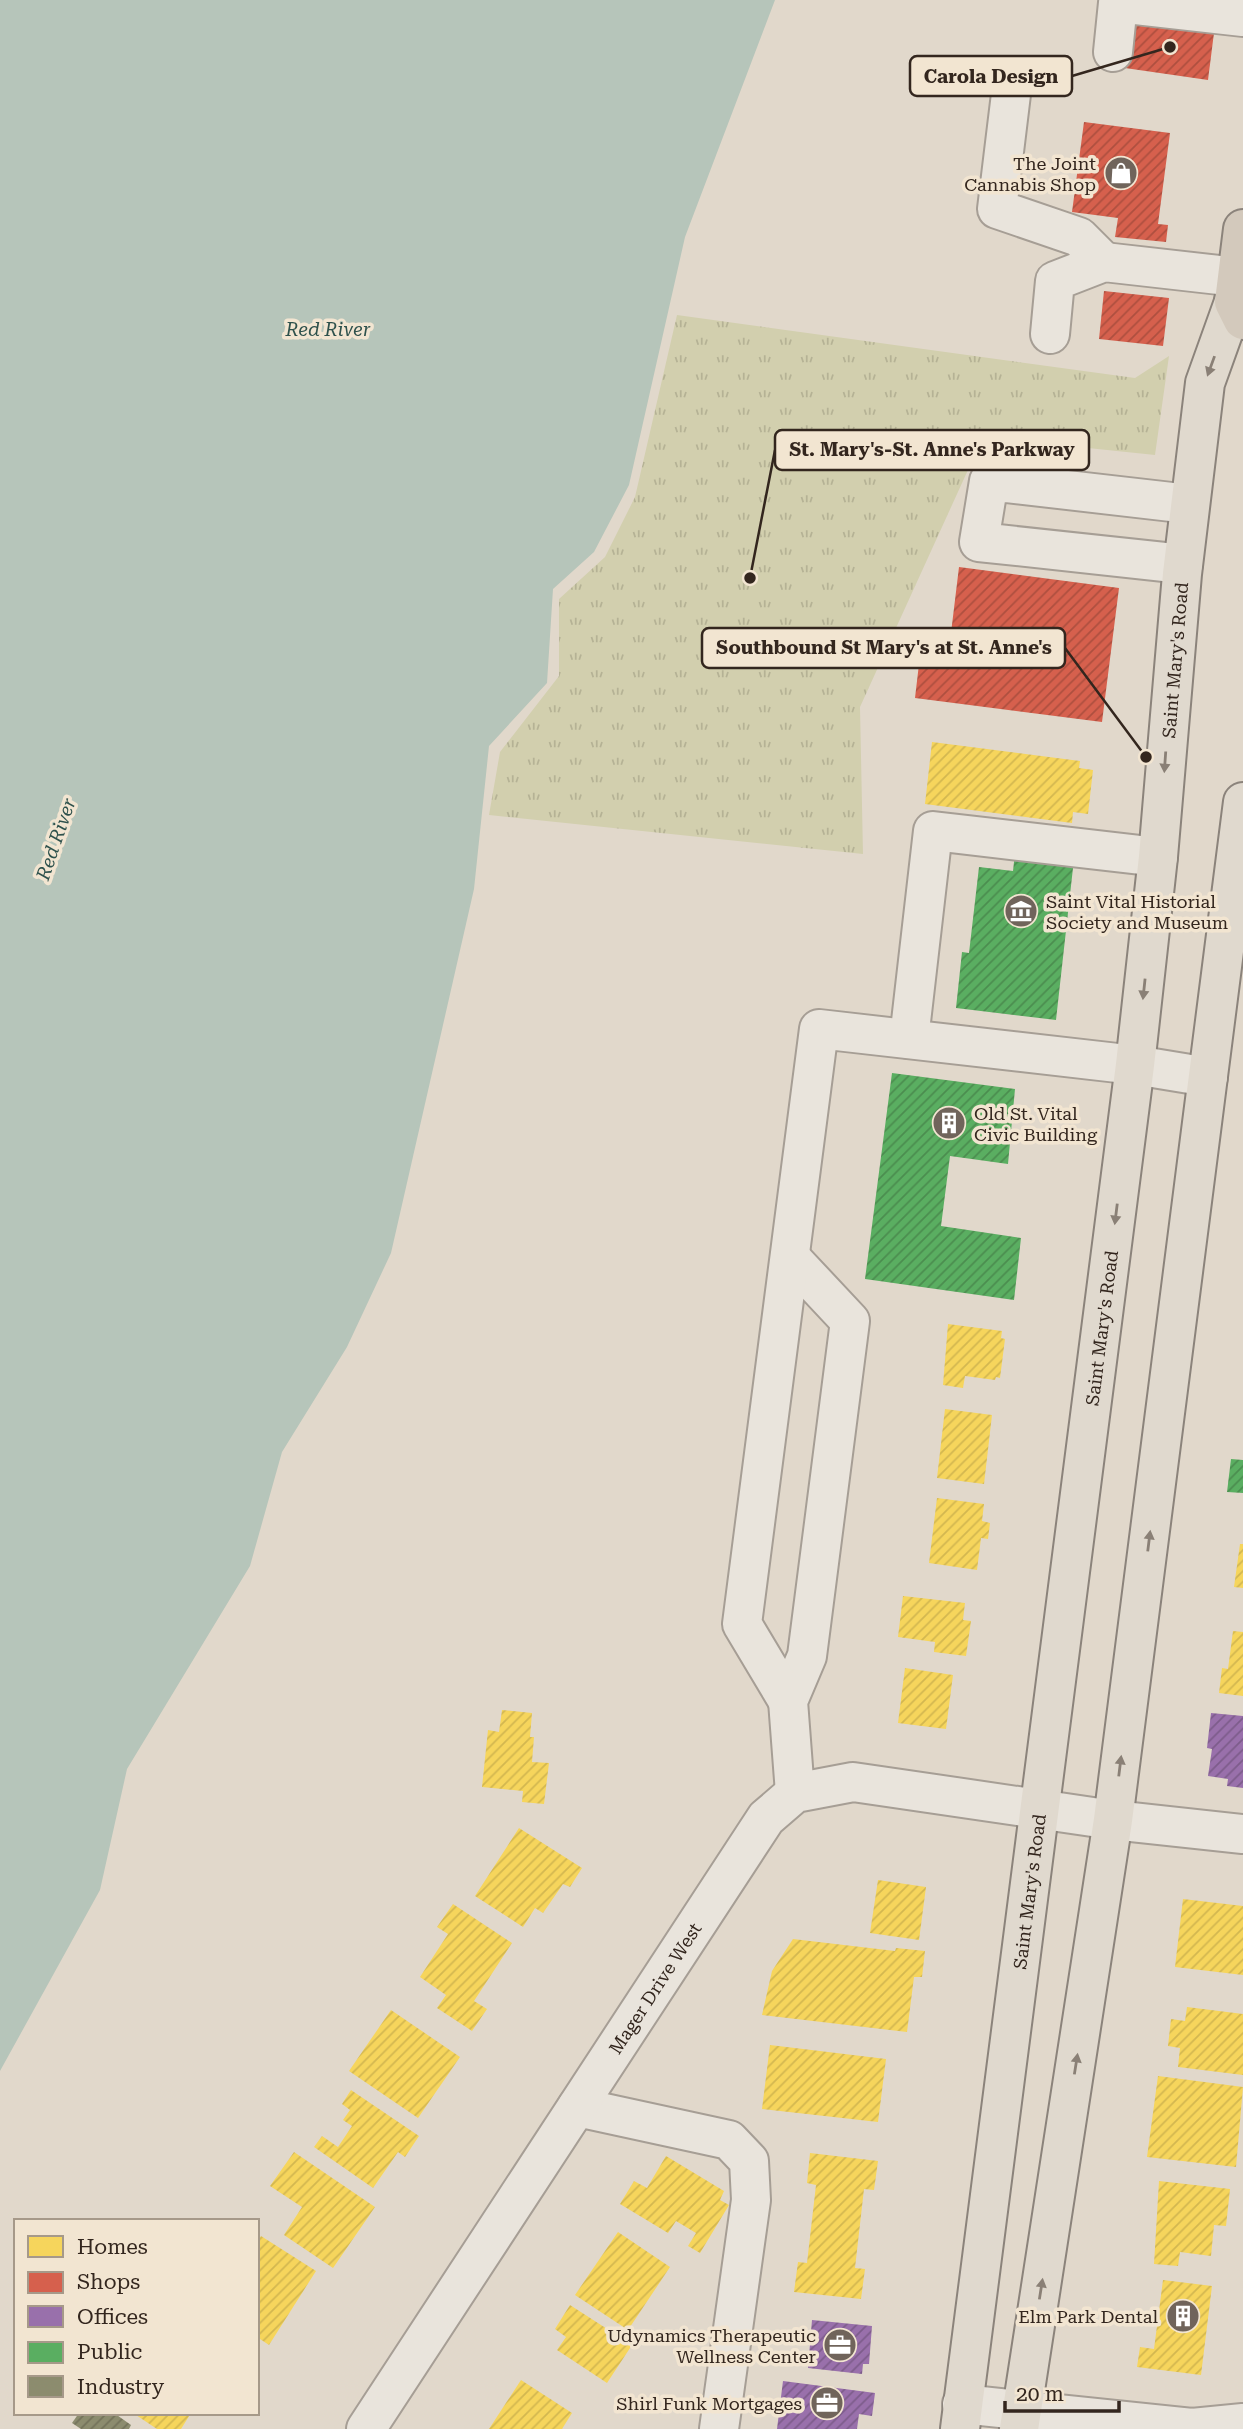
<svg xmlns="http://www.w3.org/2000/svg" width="1243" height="2429" font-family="'Roboto Serif',serif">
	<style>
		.park { fill: url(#park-tufts) }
		.water { fill: #b6c5ba }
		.homes { fill: url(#homes-hatch) }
		.shops { fill: url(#shops-hatch) }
		.offices { fill: url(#offices-hatch) }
		.public { fill: url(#public-hatch) }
		.industry { fill: url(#industry-hatch) }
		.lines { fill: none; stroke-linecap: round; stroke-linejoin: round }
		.minor-casing { stroke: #a69e95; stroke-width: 42 }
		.major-casing { stroke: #8b837b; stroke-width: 42 }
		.highway-casing { stroke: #8b837b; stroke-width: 42 }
		.minor { stroke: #e9e4dc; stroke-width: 38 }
		.major { stroke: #e0d9ce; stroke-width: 38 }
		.highway { stroke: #d3c9bc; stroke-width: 38 }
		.oneway { fill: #8a8076 }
		.labels { text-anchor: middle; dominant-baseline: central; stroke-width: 7; stroke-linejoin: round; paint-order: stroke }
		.poi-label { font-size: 18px; fill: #33261e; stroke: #f2e5d1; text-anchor: end }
		.street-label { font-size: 18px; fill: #33261e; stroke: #f2e5d1 }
		.water-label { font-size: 19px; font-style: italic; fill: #2e514c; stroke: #f2e5d1 }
		.leader { fill: none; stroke: #33261e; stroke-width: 2.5 }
		.callout-dot { fill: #33261e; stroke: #f2e5d1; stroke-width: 2.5 }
		.callout { fill: #f2e5d1; stroke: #33261e; stroke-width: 2.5 }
		.callout-label { font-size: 19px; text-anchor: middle; font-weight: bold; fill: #33261e }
	</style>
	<defs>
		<pattern id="park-tufts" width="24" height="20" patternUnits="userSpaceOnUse" patternTransform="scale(1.75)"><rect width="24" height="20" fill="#d2cfae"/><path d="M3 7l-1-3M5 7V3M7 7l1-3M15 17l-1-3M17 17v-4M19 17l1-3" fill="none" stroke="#b5b295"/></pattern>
		<pattern id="homes-hatch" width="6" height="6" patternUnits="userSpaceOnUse" patternTransform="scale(1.75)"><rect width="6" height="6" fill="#f6d55c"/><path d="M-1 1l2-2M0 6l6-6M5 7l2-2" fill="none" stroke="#d3b750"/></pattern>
		<pattern id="shops-hatch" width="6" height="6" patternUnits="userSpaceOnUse" patternTransform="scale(1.75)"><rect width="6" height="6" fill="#d6604d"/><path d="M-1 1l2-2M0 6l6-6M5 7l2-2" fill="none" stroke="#ae4f3f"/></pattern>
		<pattern id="offices-hatch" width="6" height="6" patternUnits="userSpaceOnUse" patternTransform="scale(1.75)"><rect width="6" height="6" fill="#9970ab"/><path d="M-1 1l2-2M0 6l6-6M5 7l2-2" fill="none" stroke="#7d5c8b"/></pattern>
		<pattern id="public-hatch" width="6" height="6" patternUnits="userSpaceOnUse" patternTransform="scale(1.75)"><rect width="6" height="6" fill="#5aae61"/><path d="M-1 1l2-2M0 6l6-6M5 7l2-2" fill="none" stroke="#4b8d4f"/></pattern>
		<pattern id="industry-hatch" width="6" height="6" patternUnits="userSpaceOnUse" patternTransform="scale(1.75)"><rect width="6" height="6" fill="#8c8c6e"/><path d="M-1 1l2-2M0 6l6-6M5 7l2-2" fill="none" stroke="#73725a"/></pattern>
	</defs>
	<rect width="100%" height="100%" fill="#e1d8cb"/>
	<polygon class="park" points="677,315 1135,378 1169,356 1155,455 983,437 860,707 863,854 489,815 500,752 559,676 559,599 605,557 635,497"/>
	<polygon class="water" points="0,0 775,0 685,237 629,485 594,552 553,589 547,683 489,746 474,889 391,1253 347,1347 282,1452 250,1566 127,1769 100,1890 0,2071"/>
	<g class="homes">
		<polygon points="932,742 1080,761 1079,768 1093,770 1088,814 1073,812 1072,823 925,804"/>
		<polygon points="948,1324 1002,1331 1001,1338 1005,1339 1000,1378 996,1377 995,1380 965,1376 963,1388 943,1385"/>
		<polygon points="945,1409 992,1415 984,1484 937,1478"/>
		<polygon points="937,1498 984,1504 982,1521 990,1523 988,1539 981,1538 977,1570 929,1563"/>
		<polygon points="1240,1544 1243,1544 1243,1588 1234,1587"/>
		<polygon points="903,1596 965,1603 963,1620 971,1621 966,1656 934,1652 935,1642 898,1637"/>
		<polygon points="1233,1631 1243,1632 1243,1696 1219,1693 1222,1668 1228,1669"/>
		<polygon points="905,1668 953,1675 946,1729 898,1723"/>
		<polygon points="502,1710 532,1713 530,1737 534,1737 532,1762 549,1763 544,1804 522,1802 523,1791 482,1787 488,1730 499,1732"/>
		<polygon points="519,1828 582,1868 570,1887 563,1884 543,1913 535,1908 523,1927 475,1896"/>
		<polygon points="878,1880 926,1887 919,1940 870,1933"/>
		<polygon points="1183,1899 1243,1906 1243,1975 1175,1967"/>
		<polygon points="453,1904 512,1943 474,2001 487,2009 472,2031 437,2008 446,1995 420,1977 448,1934 437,1927"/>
		<polygon points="793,1939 895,1951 896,1948 925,1951 922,1977 914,1977 907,2032 762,2015 772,1971"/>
		<polygon points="1187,2007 1243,2014 1243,2075 1178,2067 1180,2048 1168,2046 1171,2019 1185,2021"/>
		<polygon points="391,2010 460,2057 418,2118 349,2071"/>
		<polygon points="770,2045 886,2059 878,2122 762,2109"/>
		<polygon points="1158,2076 1243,2087 1236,2167 1147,2157"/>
		<polygon points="351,2090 419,2136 405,2157 398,2152 373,2188 314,2147 322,2136 338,2147 352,2126 343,2120 350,2110 342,2104"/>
		<polygon points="294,2152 375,2207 333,2268 284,2235 302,2207 270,2186"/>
		<polygon points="810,2153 878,2161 874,2190 864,2189 855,2268 865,2269 861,2299 794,2292 798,2262 807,2263 816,2185 807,2183"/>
		<polygon points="666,2156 724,2191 720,2200 729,2205 700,2253 688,2246 696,2233 676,2221 668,2233 620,2204 634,2181 647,2188"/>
		<polygon points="1159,2181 1230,2189 1226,2226 1214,2225 1211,2256 1180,2252 1178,2266 1154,2264"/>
		<polygon points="618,2232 670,2267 628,2330 575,2295"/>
		<polygon points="261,2236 316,2271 269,2345 257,2337 257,2242"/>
		<polygon points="1163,2280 1212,2286 1201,2375 1137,2367 1140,2347 1154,2349"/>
		<polygon points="570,2305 632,2345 607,2383 557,2350 566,2337 555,2329"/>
		<polygon points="521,2380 572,2413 562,2429 489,2429"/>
		<polygon points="133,2413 191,2413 181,2429 157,2429"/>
	</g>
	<g class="shops">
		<polygon points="1133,14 1215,25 1208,80 1125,68"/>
		<polygon points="1084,122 1170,133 1158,224 1168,225 1166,242 1115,237 1118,218 1072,212"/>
		<polygon points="1104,291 1169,298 1163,346 1099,339"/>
		<polygon points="959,567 1119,588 1102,722 915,698 923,630 951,633"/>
	</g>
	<g class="offices">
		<polygon points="1211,1713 1243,1716 1243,1788 1227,1786 1228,1779 1208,1776 1212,1749 1207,1748"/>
		<polygon points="812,2320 872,2326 869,2364 863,2364 862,2374 808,2368"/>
		<polygon points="783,2381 875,2393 872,2416 859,2414 857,2429 777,2429"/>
	</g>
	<g class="public">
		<polygon points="1015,853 1074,859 1056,1020 956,1008 962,952 969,953 979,867 1013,871"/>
		<polygon points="892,1073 1015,1089 1008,1164 950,1156 941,1226 1021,1238 1014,1300 865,1279"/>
		<polygon points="1231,1459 1243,1460 1243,1493 1227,1492"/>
	</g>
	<polygon class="industry" points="79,2413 114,2413 131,2425 129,2429 81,2429 72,2423"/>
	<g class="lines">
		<defs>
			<g id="minor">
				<polyline points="1113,52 1118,3 1243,17"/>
				<polyline points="1011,94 997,209 1079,237 1104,262"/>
				<polyline points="1050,334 1055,281 1104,262 1237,277"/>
				<polyline points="1183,564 979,542 989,481 1189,504"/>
				<polyline points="909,1039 933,831 1158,857"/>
				<polyline points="790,1257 850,1321 807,1656 788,1701 795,1793"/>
				<polyline points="788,1701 742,1624 819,1029 1135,1065 1208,1077"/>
				<polyline points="577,2107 729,2140 749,2161 751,2200 719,2429"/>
				<polyline points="962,2404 1192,2428 1243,2423"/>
				<path id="s1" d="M366 2429 766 1818 795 1793 853 1782 1113 1820 1243 1834"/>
			</g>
			<g id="major">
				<path id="s2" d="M960 2429 1135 1065 1158 857 1182 574 1205 383 1234 302"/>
				<polyline points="1019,2429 1113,1820 1243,802"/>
			</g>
			<polyline id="highway" points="1243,229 1234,302 1243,320"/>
		</defs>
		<use href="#minor" class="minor-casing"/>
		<use href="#major" class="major-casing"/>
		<use href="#highway" class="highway-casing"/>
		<use href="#minor" class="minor"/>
		<use href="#major" class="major"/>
		<use href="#highway" class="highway"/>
	</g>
	<defs><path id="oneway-solid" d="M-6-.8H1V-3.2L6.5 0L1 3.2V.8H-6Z" transform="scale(1.75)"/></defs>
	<g class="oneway">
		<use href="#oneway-solid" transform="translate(1211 366) rotate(110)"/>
		<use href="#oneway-solid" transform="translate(1165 762) rotate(94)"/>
		<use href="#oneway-solid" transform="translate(1144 989) rotate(96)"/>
		<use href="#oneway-solid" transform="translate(1116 1214) rotate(97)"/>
		<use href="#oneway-solid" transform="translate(1149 1541) rotate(-83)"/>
		<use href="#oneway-solid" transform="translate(1120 1766) rotate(-83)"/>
		<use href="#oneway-solid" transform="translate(1076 2064) rotate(-81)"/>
		<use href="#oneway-solid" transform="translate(1041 2289) rotate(-81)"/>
	</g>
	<defs>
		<symbol id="shop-disc" viewBox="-11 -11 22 22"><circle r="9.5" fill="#70645b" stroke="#f2e5d1"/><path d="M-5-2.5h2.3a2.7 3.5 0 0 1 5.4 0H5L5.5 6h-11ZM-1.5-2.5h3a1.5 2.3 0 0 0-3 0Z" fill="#fff"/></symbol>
		<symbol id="museum-disc" viewBox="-11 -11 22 22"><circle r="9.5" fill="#70645b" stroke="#f2e5d1"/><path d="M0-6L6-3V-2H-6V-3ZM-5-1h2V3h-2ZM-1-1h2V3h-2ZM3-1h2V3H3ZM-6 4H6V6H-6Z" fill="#fff"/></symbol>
		<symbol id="building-disc" viewBox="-11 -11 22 22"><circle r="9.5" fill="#70645b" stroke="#f2e5d1"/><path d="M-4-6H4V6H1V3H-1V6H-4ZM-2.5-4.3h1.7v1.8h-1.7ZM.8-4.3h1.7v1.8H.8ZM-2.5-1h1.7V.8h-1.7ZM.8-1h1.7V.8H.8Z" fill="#fff"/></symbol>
		<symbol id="office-disc" viewBox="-11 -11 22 22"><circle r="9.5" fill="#70645b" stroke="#f2e5d1"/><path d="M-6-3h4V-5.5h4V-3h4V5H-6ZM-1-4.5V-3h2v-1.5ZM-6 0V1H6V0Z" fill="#fff"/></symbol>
	</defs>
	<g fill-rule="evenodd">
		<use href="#shop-disc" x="1102" y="154" width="38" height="38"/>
		<use href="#museum-disc" x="1002" y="892" width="38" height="38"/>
		<use href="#building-disc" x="930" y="1104" width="38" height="38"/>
		<use href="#building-disc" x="1164" y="2297" width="38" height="38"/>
		<use href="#office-disc" x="821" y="2326" width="38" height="38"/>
		<use href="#office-disc" x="808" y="2384" width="38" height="38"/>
	</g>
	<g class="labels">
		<g class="poi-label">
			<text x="1096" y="163">The Joint<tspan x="1096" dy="21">Cannabis Shop</tspan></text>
			<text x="1046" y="901" text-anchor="start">Saint Vital Historial<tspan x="1046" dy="21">Society and Museum</tspan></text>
			<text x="974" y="1113" text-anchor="start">Old St. Vital<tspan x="974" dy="21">Civic Building</tspan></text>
			<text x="1158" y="2316">Elm Park Dental</text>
			<text x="816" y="2335">Udynamics Therapeutic<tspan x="816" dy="21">Wellness Center</tspan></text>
			<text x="802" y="2403">Shirl Funk Mortgages</text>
		</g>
		<g class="street-label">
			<text stroke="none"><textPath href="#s2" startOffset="1782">Saint Mary's Road</textPath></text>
			<text stroke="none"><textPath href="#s2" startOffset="1110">Saint Mary's Road</textPath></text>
			<text stroke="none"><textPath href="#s2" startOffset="542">Saint Mary's Road</textPath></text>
			<text stroke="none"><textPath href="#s1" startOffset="527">Mager Drive West</textPath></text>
		</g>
		<g class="water-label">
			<text x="328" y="329">Red River</text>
			<text transform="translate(56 839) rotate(-71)">Red River</text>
		</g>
	</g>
	<path class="leader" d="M1170 47L1072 76M750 578L775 450M1146 757L1065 648"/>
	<g class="callout-dot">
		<circle cx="1170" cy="47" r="7"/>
		<circle cx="750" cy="578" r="7"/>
		<circle cx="1146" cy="757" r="7"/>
	</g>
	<g class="callout">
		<rect x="910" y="56" width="162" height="40" rx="7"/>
		<rect x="775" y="430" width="314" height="40" rx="7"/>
		<rect x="702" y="628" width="363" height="40" rx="7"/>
	</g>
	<g class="callout-label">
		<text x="991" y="83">Carola Design</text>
		<text x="932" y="456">St. Mary's-St. Anne's Parkway</text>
		<text x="884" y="654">Southbound St Mary's at St. Anne's</text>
	</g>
	<rect x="14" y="2219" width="245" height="196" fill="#f2e5d1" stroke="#a69989" stroke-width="2"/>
	<rect x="28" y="2236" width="35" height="21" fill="#f6d55c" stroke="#a69989" stroke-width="2"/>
	<text x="77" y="2254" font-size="21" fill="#33261e">Homes</text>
	<rect x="28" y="2272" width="35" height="21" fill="#d6604d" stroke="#a69989" stroke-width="2"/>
	<text x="77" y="2289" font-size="21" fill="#33261e">Shops</text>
	<rect x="28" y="2306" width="35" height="21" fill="#9970ab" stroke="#a69989" stroke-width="2"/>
	<text x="77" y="2324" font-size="21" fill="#33261e">Offices</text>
	<rect x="28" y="2342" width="35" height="21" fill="#5aae61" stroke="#a69989" stroke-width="2"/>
	<text x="77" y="2359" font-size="21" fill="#33261e">Public</text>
	<rect x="28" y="2376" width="35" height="21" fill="#8c8c6e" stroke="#a69989" stroke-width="2"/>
	<text x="77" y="2394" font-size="21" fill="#33261e">Industry</text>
	<path d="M1005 2401v10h114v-10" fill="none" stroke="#33261e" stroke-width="3.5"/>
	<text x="1016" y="2401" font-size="21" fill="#33261e" stroke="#f2e5d1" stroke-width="5" paint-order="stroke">20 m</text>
</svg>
